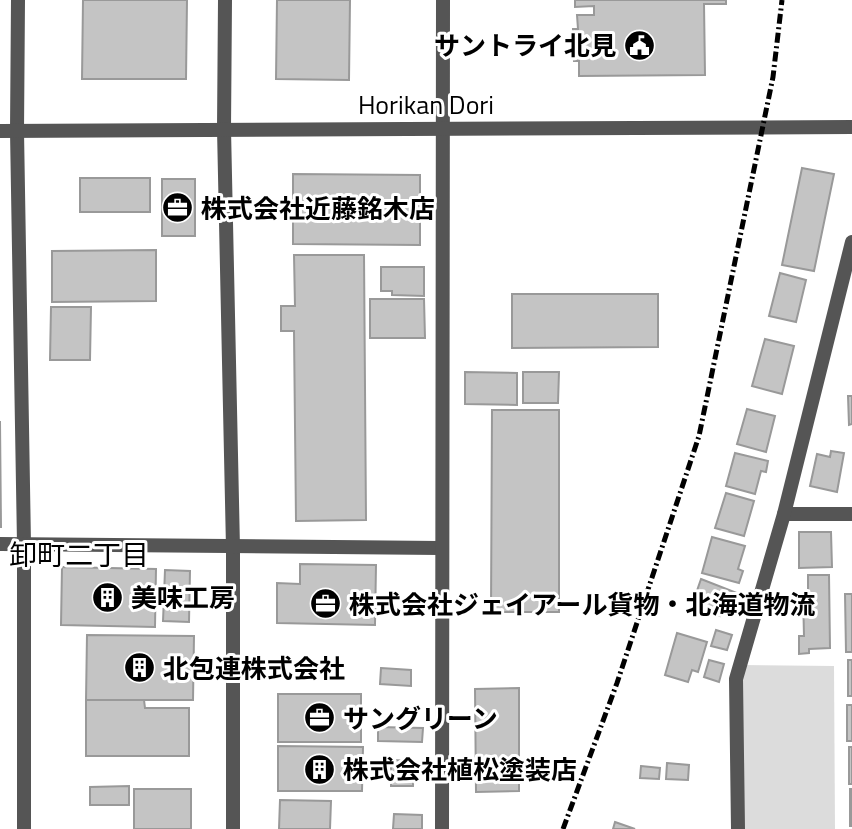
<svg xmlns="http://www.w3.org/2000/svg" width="852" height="829" font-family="'Titillium Web','Noto Sans JP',sans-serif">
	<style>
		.green { fill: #dcdcdc }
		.building { fill: #c4c4c4; stroke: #999; stroke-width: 2 }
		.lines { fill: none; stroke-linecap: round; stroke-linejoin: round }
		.minor { stroke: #555; stroke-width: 14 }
		.tertiary { stroke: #555; stroke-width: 14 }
		.rail { stroke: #000; stroke-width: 5; stroke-dasharray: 10 3.5 2 3.5; stroke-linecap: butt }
		.labels { text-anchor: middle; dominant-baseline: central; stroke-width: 6; stroke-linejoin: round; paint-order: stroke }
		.poi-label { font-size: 26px; font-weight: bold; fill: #000; stroke: #fff; text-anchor: start }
		.street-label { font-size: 26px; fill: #000; stroke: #fff }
		.neighbourhood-label { font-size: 28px; fill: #000; stroke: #fff }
	</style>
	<rect width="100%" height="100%" fill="#fff"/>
	<polygon class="green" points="740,665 834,666 835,829 738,829"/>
	<g class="building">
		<polygon points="83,0 187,0 186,79 82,79"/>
		<polygon points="277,0 350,0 349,80 276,79"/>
		<polygon points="575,0 726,0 726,4 704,4 705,75 579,76 579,61 574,61 573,29 578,29 577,15 594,15 594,6 575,7"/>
		<polygon points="802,168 834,174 814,271 782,265"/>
		<polygon points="293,174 420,175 420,245 293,244"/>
		<rect x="80" y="178" width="70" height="34"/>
		<rect x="162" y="179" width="33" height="57"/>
		<polygon points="156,250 156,301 52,302 52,251"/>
		<polygon points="294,255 364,255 366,520 296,521 294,331 281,331 281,306 295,306"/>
		<polygon points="381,267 424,267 424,296 392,295 392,291 381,291"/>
		<polygon points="780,273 806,280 796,322 769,316"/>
		<polygon points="512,294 658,294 658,347 512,348"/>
		<polygon points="370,299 424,299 425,338 370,338"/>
		<polygon points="51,307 91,307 90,360 50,360"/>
		<polygon points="765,339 794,346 782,394 752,386"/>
		<polygon points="465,372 517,373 517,405 465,404"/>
		<polygon points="523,372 559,372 558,403 523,403"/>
		<polygon points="848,396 852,396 852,424 849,425"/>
		<polygon points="747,409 775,416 766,452 737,444"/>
		<polygon points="492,410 559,410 559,612 491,612"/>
		<polygon points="0,421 1,527 0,527"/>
		<polygon points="831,451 844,453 837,492 810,486 817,454 830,457"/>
		<polygon points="735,453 768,461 766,472 761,471 755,494 726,486"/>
		<polygon points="726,493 754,501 744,536 715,528"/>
		<polygon points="799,532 831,532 832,567 799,568"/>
		<polygon points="712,537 745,546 738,569 743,571 739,583 702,573"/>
		<polygon points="300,564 376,565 375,625 277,623 277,583 300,584"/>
		<polygon points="62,567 156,569 155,627 61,625"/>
		<polygon points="165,570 190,571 189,622 163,621"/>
		<polygon points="808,575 829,575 830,648 809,649 809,653 799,654 799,636 804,636 803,593 808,593"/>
		<polygon points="701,579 737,593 730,615 722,612 720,616 709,613 707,617 690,611"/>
		<polygon points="845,594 852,594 852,652 846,652"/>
		<polygon points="716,630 732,635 727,650 711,646"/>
		<polygon points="677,633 707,642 698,672 692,670 688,682 665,675"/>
		<polygon points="87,635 194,636 193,700 86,700"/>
		<polygon points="709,660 724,664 719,682 704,677"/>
		<rect x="848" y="660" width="4" height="36"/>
		<polygon points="381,668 411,670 411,686 380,684"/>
		<polygon points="519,688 519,791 476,792 475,689"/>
		<rect x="278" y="694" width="83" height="48"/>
		<polygon points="86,700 144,700 145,708 189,708 189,756 86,756"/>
		<rect x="847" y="705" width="5" height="36"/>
		<polygon points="378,727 423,728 422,742 378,741"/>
		<polygon points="278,746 363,747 362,791 278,791"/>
		<rect x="849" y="747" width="3" height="37"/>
		<polygon points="391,760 414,761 413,786 391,786"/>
		<polygon points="667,763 689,765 688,780 666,779"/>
		<polygon points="641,766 660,768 659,779 640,778"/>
		<polygon points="129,786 129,805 90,805 90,787"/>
		<rect x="134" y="789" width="57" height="40"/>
		<rect x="850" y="789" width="2" height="37"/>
		<polygon points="280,800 331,801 330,829 279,829"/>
		<polygon points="394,814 422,815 422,829 393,829"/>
		<polygon points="615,822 635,829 613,829"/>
	</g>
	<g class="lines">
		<g class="minor">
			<polyline points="18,0 17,131 24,544 24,829"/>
			<polyline points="225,0 224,129 233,548 233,829"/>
			<polyline points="784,514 852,514"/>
			<polyline points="0,544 440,548"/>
			<polyline points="442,829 443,0"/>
			<polyline points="738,829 736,679 784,514 852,242"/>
		</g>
		<polyline class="tertiary" points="0,131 852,127"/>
		<polyline class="rail" points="563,829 617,683 699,436 773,77 782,0"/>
	</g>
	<defs>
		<symbol id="civic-disc" viewBox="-11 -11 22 22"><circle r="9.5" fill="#000" stroke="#fff"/><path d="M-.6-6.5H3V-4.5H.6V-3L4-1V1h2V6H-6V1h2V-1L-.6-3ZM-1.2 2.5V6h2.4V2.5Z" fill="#fff"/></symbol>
		<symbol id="office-disc" viewBox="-11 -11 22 22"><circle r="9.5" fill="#000" stroke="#fff"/><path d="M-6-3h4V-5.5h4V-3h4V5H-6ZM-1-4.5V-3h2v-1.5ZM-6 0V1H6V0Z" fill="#fff"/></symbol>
		<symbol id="building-disc" viewBox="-11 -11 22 22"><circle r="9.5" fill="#000" stroke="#fff"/><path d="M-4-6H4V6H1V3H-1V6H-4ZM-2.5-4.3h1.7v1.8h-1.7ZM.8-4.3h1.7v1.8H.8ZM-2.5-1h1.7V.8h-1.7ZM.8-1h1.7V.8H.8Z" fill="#fff"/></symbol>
	</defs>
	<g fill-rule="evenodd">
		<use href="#civic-disc" x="622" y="28" width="35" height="35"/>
		<use href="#office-disc" x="160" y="190" width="35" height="35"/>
		<use href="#building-disc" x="90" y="580" width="35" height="35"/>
		<use href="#office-disc" x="308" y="586" width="35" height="35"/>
		<use href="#building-disc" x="122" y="650" width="35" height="35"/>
		<use href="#office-disc" x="302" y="700" width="35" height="35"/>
		<use href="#building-disc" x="302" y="752" width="35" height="35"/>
	</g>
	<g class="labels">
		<g class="poi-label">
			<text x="616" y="45" text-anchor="end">サントライ北見</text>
			<text x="201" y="208">株式会社近藤銘木店</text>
			<text x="131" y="597">美味工房</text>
			<text x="349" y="604">株式会社ジェイアール貨物・北海道物流</text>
			<text x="163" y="668">北包連株式会社</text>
			<text x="343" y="718">サングリーン</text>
			<text x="343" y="769">株式会社植松塗装店</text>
		</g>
		<g class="street-label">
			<text x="426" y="104">Horikan Dori</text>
		</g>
		<g class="neighbourhood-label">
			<text x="79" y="554">卸町二丁目</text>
		</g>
	</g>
</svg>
